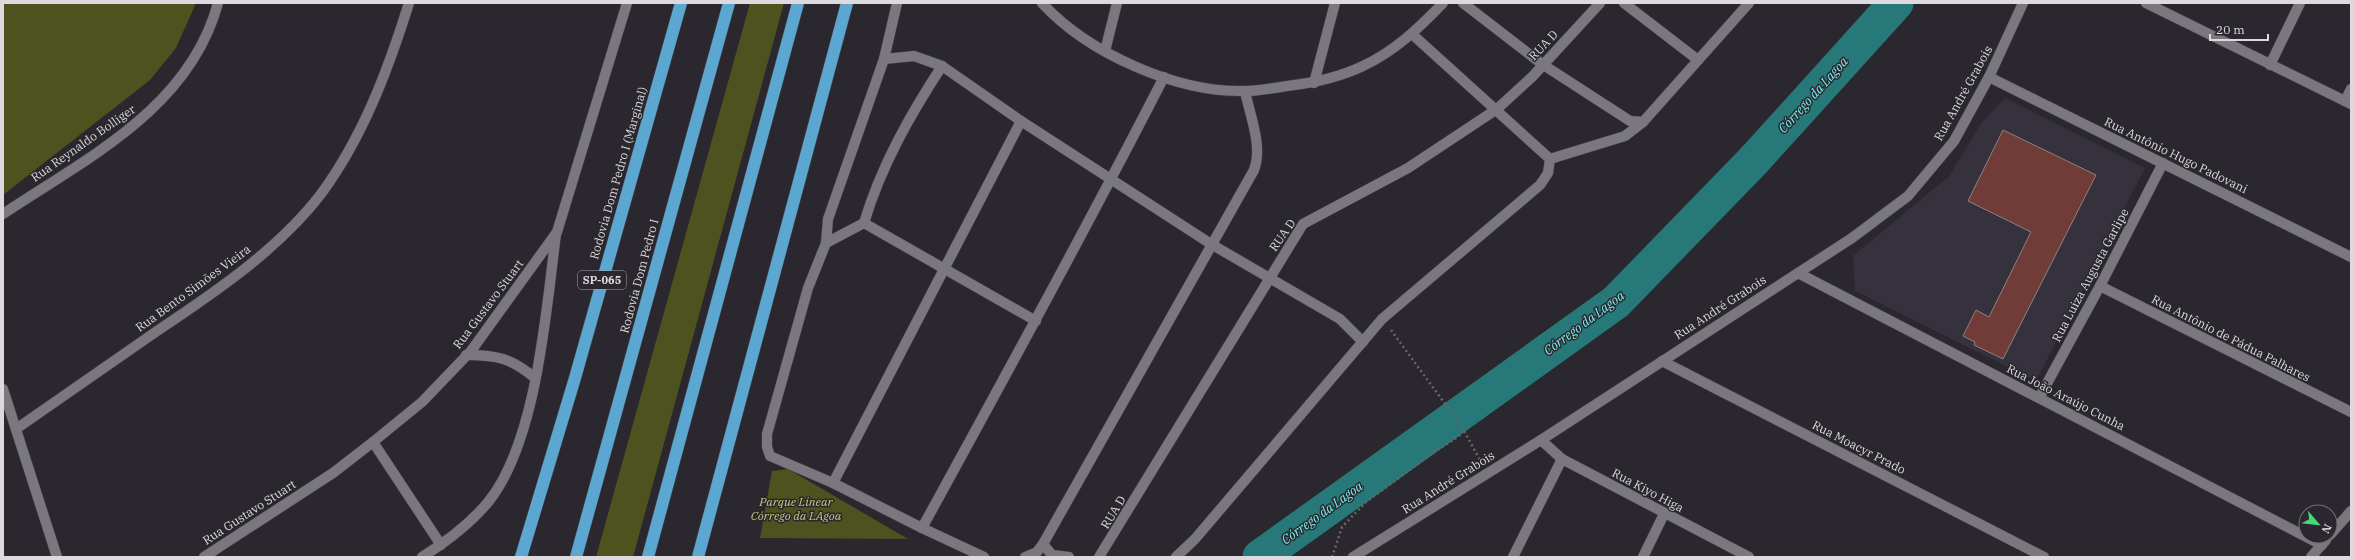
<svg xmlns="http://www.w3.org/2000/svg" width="2354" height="560" font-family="'IBM Plex Serif',serif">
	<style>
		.built { fill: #35313d }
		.green { fill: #4e521f }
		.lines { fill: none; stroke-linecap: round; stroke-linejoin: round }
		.river { stroke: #277878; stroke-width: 35 }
		.building { fill: #713c37; stroke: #8c8381 }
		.street-casing { stroke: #47454a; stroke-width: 11 }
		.highway-casing { stroke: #47454a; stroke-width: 13 }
		.path { stroke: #68666b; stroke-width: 2.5; stroke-dasharray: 2 3; stroke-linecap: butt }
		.street { stroke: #7a777f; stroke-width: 10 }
		.highway { stroke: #5ca6d2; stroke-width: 12 }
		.labels { text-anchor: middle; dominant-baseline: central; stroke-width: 3; stroke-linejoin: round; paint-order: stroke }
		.shield { fill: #2a282e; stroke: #a7a5a9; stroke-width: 1 }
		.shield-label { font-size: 11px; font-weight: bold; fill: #dcdade }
		.street-label { font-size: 12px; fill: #dcdade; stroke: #2a282e }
		.park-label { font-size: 12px; font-style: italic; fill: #c3cb79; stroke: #2a282e }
		.water-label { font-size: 13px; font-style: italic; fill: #7cf0f0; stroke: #2a282e }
	</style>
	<rect width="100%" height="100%" fill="#2a282e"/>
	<polygon class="built" points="2005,98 2145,168 2036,381 1855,291 1853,256 1949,176 1982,122"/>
	<g class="green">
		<polygon points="3,3 196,3 176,48 150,80 3,195"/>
		<polygon points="750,3 784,3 633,557 596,557"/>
		<polygon points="788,469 908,539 760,538 772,471"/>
	</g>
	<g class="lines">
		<polyline class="river" points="1260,557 1616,302 1754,160 1896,3"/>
	</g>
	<polygon class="building" points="2003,130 2096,175 2003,359 1974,345 1975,342 1963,336 1976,310 1989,317 2031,232 1968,201"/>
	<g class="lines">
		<defs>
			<g id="street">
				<polyline points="897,3 884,59 828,219 826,243 808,288 767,434 767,447 770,456 833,483 922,528 984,557"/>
				<path d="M1042 3C1088 53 1177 93 1245 91 1259 91 1274 88 1287 86 1313 83 1340 77 1363 66 1395 51 1419 28 1443 3"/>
				<polyline points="1463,3 1542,64 1630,121 1643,122 1749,3"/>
				<polyline points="1624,3 1698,60"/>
				<polyline points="2146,3 2351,104"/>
				<polyline points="1413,35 1550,159"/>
				<polyline points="1105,51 1117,3"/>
				<polyline points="884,59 914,56 942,66 1021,121 1211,244 1340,319 1363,342"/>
				<polyline points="2270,65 2300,3"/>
				<polyline points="1989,77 2351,257"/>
				<polyline points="1314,83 1335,3"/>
				<polyline points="2345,101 2351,89"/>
				<polyline points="1550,159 1625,136 1643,122"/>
				<path d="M3 214C87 158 190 108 218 3"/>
				<polyline points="864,223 1036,321"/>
				<path d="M826 243 864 223C881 166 910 115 942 66"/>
				<polyline points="1798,273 2322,545"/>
				<polyline points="2100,286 2351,412"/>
				<path d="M466 355C497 355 511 358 535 378"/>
				<polyline points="1662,361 2044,557"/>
				<polyline points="3,389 57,557"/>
				<polyline points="2039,398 2100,286 2163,163"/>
				<path d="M16 429C63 396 110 364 157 331 214 293 279 249 321 194 363 137 388 70 409 3"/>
				<polyline points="1541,440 1562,459 1749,557"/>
				<polyline points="373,442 441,545"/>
				<polyline points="833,483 1021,121"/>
				<path d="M922 528C1004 379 1086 229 1164 77"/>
				<polyline points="2330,535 2351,511"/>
				<polyline points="1043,544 1052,555 1069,557"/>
				<polyline points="204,557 333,473 373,442 422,402 471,351 557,232 627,3"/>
				<path d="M422 557C446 542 471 523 489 501 537 440 546 311 556 234"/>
				<path d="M1025 557 1037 552 1043 544 1254 170C1263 146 1250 116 1245 91"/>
				<polyline points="1099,557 1303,224 1408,168 1497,109 1532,77 1600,3"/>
				<polyline points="1176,557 1195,539 1382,319 1540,185 1548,173 1550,159"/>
				<polyline points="1353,557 1541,440 1852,238 1908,196 1954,141 1989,77 2023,3"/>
				<polyline points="1513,557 1562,459"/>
				<polyline points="1643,557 1664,514"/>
				<polyline points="2311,557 2326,540"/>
			</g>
			<g id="highway">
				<polyline points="521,557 575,378 681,3"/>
				<polyline points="576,557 729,3"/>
				<polyline points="648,557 798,3"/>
				<polyline points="698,557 847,3"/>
			</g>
		</defs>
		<use href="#street" class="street-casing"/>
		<use href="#highway" class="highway-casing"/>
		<g class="path">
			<polyline points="1391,330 1462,427 1480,460"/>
			<polyline points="1332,557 1342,527 1366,502 1434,452 1458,437 1463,431"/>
		</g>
		<use href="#street" class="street"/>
		<use href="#highway" class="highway"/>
	</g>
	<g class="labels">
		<rect class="shield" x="578" y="271" width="48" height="18" rx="3"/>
		<g class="shield-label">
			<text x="602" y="280">SP-065</text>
		</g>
		<g class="street-label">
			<text transform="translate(1543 45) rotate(-47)">RUA D</text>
			<text transform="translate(1963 93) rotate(-61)">Rua André Grabois</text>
			<text transform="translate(83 143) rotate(-35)">Rua Reynaldo Bolliger</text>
			<text transform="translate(2176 155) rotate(26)">Rua Antônio Hugo Padovani</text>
			<text transform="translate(618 173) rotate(-74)">Rodovia Dom Pedro I (Marginal)</text>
			<text transform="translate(1282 235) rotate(-55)">RUA D</text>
			<text transform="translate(2090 275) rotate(-62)">Rua Luiza Augusta Garlipe</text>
			<text transform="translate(639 276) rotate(-75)">Rodovia Dom Pedro I</text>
			<text transform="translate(193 288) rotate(-36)">Rua Bento Simões Vieira</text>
			<text transform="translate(488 304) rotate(-53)">Rua Gustavo Stuart</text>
			<text transform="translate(1720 307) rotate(-33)">Rua André Grabois</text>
			<text transform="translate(2231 338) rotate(27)">Rua Antônio de Pádua Palhares</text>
			<text transform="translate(2066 397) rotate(27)">Rua João Araújo Cunha</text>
			<text transform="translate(1859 447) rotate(27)">Rua Moacyr Prado</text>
			<text transform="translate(1448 482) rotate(-32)">Rua André Grabois</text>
			<text transform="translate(1648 490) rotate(28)">Rua Kiyo Higa</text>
			<text transform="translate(249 512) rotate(-33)">Rua Gustavo Stuart</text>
			<text transform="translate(1113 512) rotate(-59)">RUA D</text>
		</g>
		<g class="park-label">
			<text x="796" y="501">Parque Linear<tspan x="796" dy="14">Córrego da LAgoa</tspan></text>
		</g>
		<g class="water-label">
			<text transform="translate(1813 95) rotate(-48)">Córrego da Lagoa</text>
			<text transform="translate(1584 323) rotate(-37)">Córrego da Lagoa</text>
			<text transform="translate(1322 513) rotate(-36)">Córrego da Lagoa</text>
		</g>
	</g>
	<rect width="2354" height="560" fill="none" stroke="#dcdade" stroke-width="8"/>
	<g transform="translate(2318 524) rotate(118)"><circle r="19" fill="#2a282e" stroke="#716f74"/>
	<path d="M0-3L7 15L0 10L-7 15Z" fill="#45d77a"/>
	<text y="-6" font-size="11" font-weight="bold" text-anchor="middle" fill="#dcdade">N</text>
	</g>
	<path d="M2210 34v6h58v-6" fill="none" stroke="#dcdade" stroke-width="2"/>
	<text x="2216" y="34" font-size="12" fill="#dcdade" stroke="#2a282e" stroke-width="3" paint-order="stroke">20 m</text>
</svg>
